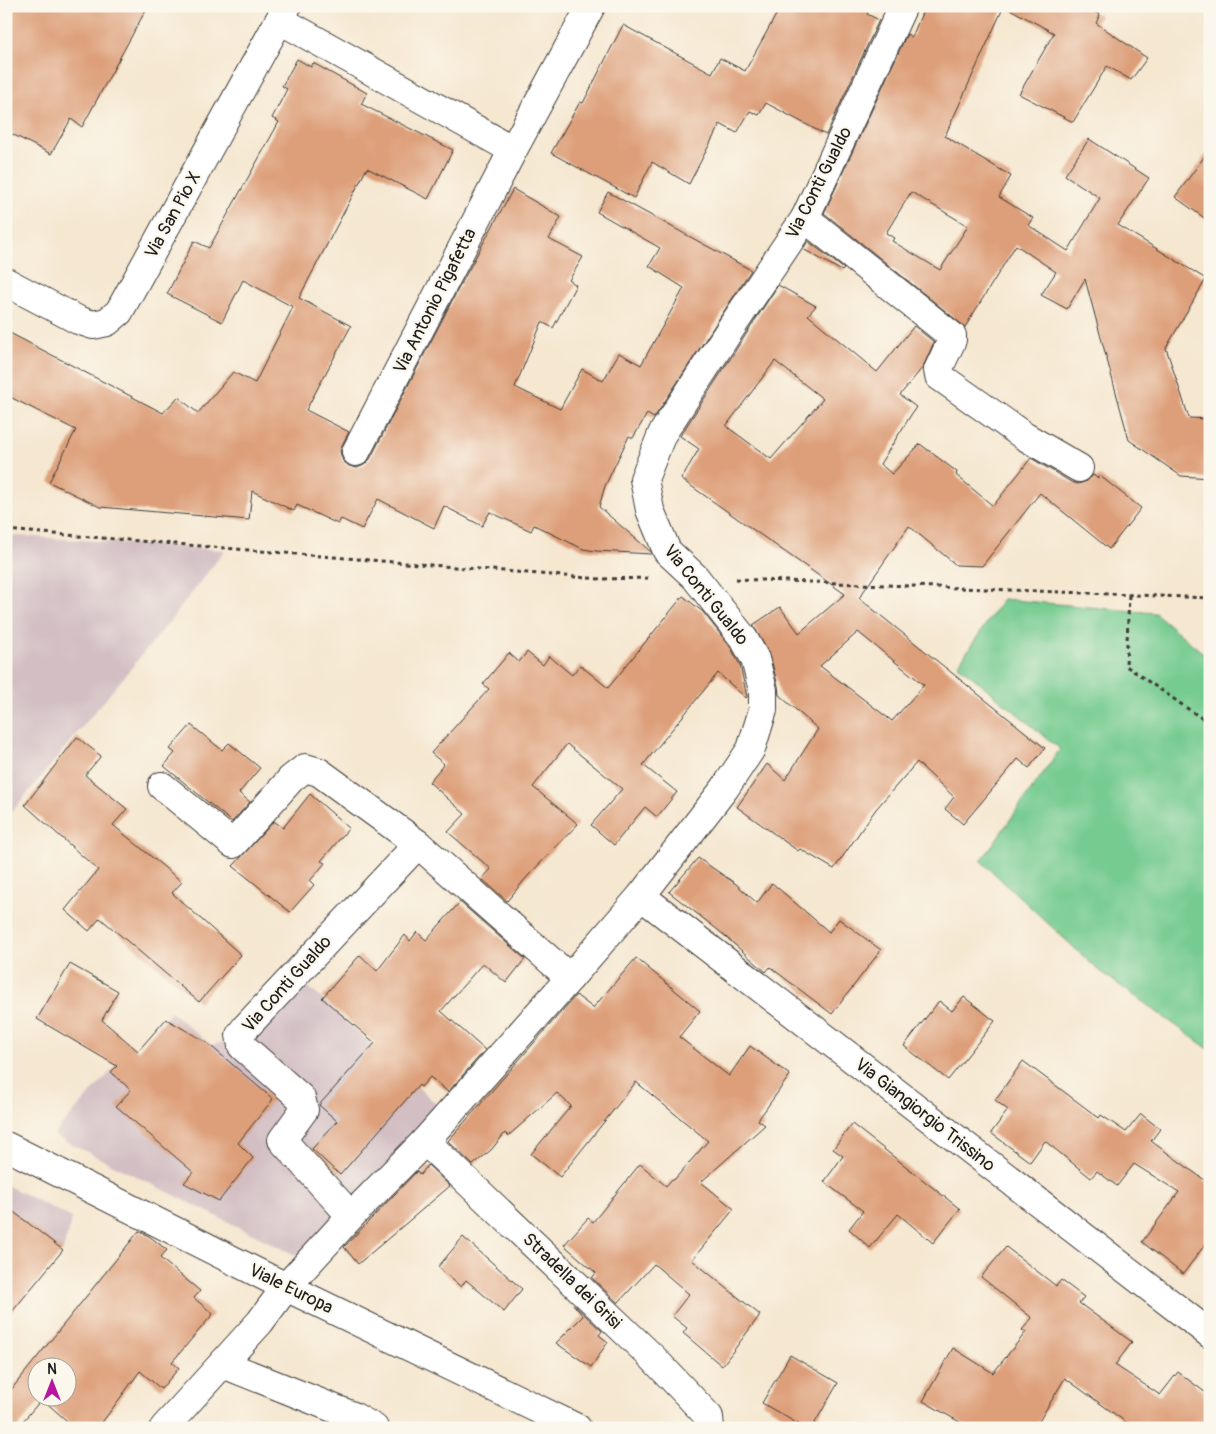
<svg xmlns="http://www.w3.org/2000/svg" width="1216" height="1434" font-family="Pangolin,sans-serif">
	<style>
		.industrial { fill: #d2bec3 }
		.green { fill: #74cb90; stroke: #487456 }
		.building { fill: #dd9f79; fill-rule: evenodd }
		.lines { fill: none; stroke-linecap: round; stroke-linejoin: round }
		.street-casing { stroke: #3d3a37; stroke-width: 30 }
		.secondary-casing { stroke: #3d3a37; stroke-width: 30 }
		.path { stroke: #3d3a37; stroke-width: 3; stroke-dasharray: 4 4; stroke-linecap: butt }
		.street { stroke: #fff; stroke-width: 28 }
		.secondary { stroke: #fff; stroke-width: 28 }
		.labels { text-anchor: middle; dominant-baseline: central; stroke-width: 4.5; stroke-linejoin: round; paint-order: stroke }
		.street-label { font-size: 18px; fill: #1c1c1c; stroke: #fbf7ec }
	</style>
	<rect width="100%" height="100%" fill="#fbf7ec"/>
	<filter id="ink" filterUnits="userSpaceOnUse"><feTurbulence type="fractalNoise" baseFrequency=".02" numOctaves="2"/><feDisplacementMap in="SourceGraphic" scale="10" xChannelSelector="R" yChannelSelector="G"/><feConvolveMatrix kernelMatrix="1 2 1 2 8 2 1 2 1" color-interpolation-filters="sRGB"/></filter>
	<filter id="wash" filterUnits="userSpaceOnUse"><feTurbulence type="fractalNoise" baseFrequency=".0096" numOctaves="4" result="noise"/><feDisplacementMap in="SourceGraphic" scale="20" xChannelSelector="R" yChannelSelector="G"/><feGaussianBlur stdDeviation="1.12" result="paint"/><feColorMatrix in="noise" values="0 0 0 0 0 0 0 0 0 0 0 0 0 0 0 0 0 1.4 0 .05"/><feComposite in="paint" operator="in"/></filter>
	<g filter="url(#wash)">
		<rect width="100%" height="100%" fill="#f5e7d0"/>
		<g class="industrial">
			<polygon points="6,535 225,550 166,626 6,819"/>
			<polygon points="301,980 444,1111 309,1262 53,1135 133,1047 138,1051 171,1012 211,1045 249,1035"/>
			<polygon points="6,1185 72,1218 63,1250 6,1319"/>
		</g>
		<polygon class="green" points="1003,599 1155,613 1210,659 1210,1050 1097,969 981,861 1060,749 958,665"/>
		<g id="blocks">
			<g class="building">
				<polygon points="6,6 148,6 82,127 71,119 51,154 6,131"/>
				<polygon points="781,6 870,6 867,14 879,20 826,135 766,103 759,115 750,111 737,133 720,124 689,184 652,162 634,198 551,153 580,102 583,103 623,25 712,73 720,58 745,71"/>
				<path d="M925 6H1084L1100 15 1096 23 1147 58 1131 80 1107 66 1073 122 1019 94 1054 33 1004 6 945 136 1011 176 999 197 1033 218 1028 225 1068 251 1100 198 1065 175 1089 139 1149 178 1118 225 1206 279 1166 348 1189 418 1210 419V478L1181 476 1129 440 1085 279 1067 309 1041 295 1056 272 1016 245 965 327 824 213 907 34 912 37ZM911 192 968 226 940 270 892 241 894 238 886 233Z"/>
				<polygon points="297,59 311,67 313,63 367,93 361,104 453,150 428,199 367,168 299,298 351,326 306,410 349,432 342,445 340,452 343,461 349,466 357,468 364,465 370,459 457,291 513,189 561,217 549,239 583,257 569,280 576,285 553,328 542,322 515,387 560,409 582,369 603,381 619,353 641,365 684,288 649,266 660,248 597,212 608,192 751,270 654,418 647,414 633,438 629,436 605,486 599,507 650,551 652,554 596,551 583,549 534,525 531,531 490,512 482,526 444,506 434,528 378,499 362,529 341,519 338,524 297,505 294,511 252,491 249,520 100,507 49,482 76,430 6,395 6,331 163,413 178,397 198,413 233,372 255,383 293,307 243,280 222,322 167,294 194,241 209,248 279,122 272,118 287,89 282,86"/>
				<polygon points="1210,149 1210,222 1175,197"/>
				<polygon points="808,241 844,269 842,271 803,249"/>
				<path d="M778 285 816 306 808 315 877 372 914 326 934 342 923 367 900 395 916 407 880 464 892 474 920 444 957 472 956 475 993 506 1031 458 1071 482 1078 484 1087 481 1093 475 1097 478 1100 476 1141 508 1109 549 1040 493 982 566 956 565 909 526 859 598 1045 748 1029 768 1018 759 963 824 945 809 954 797 917 762 876 809 834 869 800 849 798 851 737 807 767 764 785 780 818 729 779 695 778 686 770 655 753 625 780 607 799 633 845 594 681 479 699 449 680 436ZM775 361 823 399 771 459 726 426ZM858 632 924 685 892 721 820 666Z"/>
				<polygon points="683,596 703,612 731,648 740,665 747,697 746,698 718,673 643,765 677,792 657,817 645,807 614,845 591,825 622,789 567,744 533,787 578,824 527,877 507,901 482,879 491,869 448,832 465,814 429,782 444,764 431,753 489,689 483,684 509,653 519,662 527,652 543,665 549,656 572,675 580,665 608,688"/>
				<polygon points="191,725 222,750 229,743 260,768 239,793 250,802 232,822 164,766 175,753 170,749"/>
				<polygon points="77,737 101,756 85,775 127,809 113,825 182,882 172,893 241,955 199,1002 100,918 89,931 65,910 98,870 25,805"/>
				<polygon points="310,794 349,828 321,861 325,863 310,881 314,885 290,912 233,866 274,821 283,828"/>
				<polygon points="698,858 736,884 757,903 772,883 829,932 839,919 881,950 832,1014 770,967 766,972 718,930 669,892"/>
				<polygon points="460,902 525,959 506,983 483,963 441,1011 485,1050 448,1092 430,1077 421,1087 419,1085 340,1175 312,1149 337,1121 319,1105 375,1043 322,998 360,955 377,971 405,935 410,941 417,932 426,940"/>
				<polygon points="636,958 700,1011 679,1037 729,1076 750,1046 790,1075 758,1120 765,1125 701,1182 734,1209 692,1260 760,1315 722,1366 683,1333 687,1328 672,1316 689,1294 654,1264 618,1303 592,1278 596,1273 564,1245 588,1218 593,1222 640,1164 666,1186 672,1179 674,1180 708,1141 636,1082 560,1177 531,1154 571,1106 557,1093 508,1136 505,1133 491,1150 473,1165 448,1141 576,995 593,1008"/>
				<polygon points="70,964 118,991 102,1020 138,1051 166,1019 206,1042 273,1099 238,1143 253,1158 219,1201 184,1183 193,1172 116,1106 131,1090 111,1072 117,1066 37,1019"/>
				<polygon points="964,997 995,1021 948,1080 904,1046 939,1001 952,1011"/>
				<polygon points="1023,1061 1099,1118 1101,1115 1126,1132 1141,1114 1160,1129 1151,1141 1210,1184 1210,1238 1183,1274 1142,1242 1179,1192 1134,1164 1117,1186 1097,1171 1091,1178 1045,1141 1030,1162 991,1133 1008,1110 995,1100"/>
				<polygon points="852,1124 960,1209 933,1243 898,1214 870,1248 849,1229 863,1211 824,1182 843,1156 833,1149"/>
				<polygon points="428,1165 450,1186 358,1264 344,1247 417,1171 420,1175"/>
				<polygon points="6,1206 63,1250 6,1319"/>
				<path d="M139 1231 149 1236 167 1250 160 1258 200 1291 194 1298 213 1314 172 1362 179 1368 161 1389 140 1371 98 1428H75L42 1399 17 1428H6V1396ZM38 1366H68V1396H38Z"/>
				<polygon points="463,1237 522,1289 504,1312 466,1280 461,1287 438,1267"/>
				<polygon points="1006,1247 1056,1286 1061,1280 1084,1297 1079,1303 1132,1342 1115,1365 1160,1395 1178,1372 1210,1396 1210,1428 1134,1428 1065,1378 1035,1428 970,1428 923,1401 953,1348 993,1373 1026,1332 1022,1330 1032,1318 981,1277"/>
				<polygon points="573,1304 602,1331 599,1335 608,1342 591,1367 556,1343 583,1316"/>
				<polygon points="790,1355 838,1383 812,1428 805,1428 762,1403"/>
			</g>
		</g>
	</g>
	<g filter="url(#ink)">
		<use href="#blocks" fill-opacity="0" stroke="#3d3a37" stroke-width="1"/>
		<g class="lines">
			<defs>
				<g id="street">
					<polyline points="280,20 513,150"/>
					<polyline points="805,218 952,336 952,340 938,370 939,376 1024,436 1079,468"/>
					<polyline points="6,282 78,320 93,325 107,322 119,312 287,6"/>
					<polyline points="356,452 513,150 591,6"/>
					<polyline points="162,786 233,844 291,779 305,768 319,772 418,844"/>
					<polyline points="641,896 1210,1334"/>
					<polyline points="425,1141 653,1358 709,1417 710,1428"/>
					<polyline points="351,1216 282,1140 304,1110 301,1098 242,1046 240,1035 246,1027 418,844 570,978"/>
					<polyline points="223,1364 353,1416 374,1428"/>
					<polyline points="164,1428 260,1322 286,1287 351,1216 425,1141 570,978 641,896 725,788 751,749 763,710 763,690 755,659 744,639 695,577 667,551 650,510 644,479 662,434 731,328 805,218 903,6"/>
				</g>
				<polyline id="secondary" points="6,1146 286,1287 577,1428"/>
			</defs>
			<use href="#street" class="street-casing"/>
			<use href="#secondary" class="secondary-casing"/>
			<g class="path">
				<polyline points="6,530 600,579 652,578"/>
				<polyline points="736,579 1210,598"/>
				<polyline points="1129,595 1126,666 1210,724"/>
			</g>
			<use href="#street" class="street"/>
			<use href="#secondary" class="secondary"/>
		</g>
	</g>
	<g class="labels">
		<g class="street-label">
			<text transform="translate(819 183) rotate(-63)">Via Conti Gualdo</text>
			<text transform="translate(173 215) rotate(-61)">Via San Pio X</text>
			<text transform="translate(435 301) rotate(-63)">Via Antonio Pigafetta</text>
			<text transform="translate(706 595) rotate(51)">Via Conti Gualdo</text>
			<text transform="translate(287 984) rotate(-48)">Via Conti Gualdo</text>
			<text transform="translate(925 1115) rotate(38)">Via Giangiorgio Trissino</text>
			<text transform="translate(572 1281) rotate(44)">Stradella dei Grisi</text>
			<text transform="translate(291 1289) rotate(26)">Viale Europa</text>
		</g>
	</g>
	<rect width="1216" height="1434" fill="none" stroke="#fbf7ec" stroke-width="25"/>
	<g transform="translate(52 1382)"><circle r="24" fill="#fbf7ec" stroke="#a29f99"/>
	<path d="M0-4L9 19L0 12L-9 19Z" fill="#b5179e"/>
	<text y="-8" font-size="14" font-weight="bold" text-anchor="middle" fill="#1c1c1c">N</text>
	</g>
</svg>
